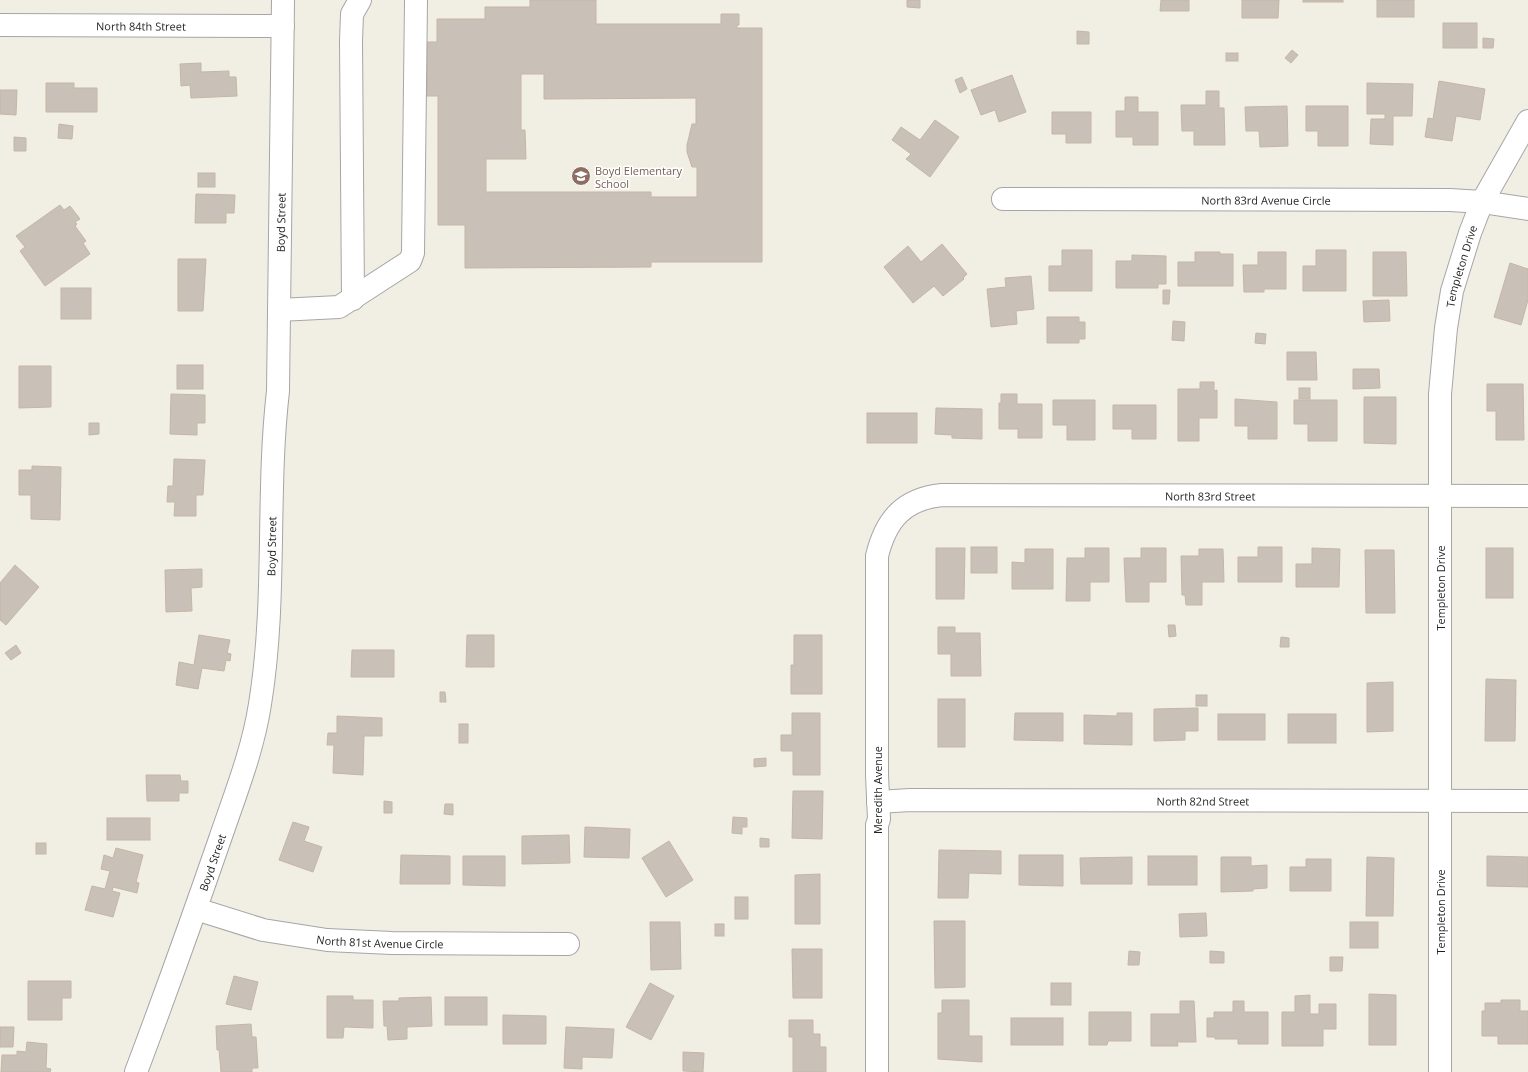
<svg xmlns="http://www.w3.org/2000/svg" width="1528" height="1072" font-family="'Open Sans',sans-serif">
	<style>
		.building { fill: #c9c1b7; stroke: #c4b6a5; fill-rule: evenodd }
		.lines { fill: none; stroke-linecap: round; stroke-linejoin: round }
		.minor-casing { stroke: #a6a6a6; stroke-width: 24 }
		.minor { stroke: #fff; stroke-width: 22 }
		.labels { text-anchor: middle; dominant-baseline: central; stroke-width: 3; stroke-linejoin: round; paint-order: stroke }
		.street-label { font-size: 11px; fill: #1f1f1f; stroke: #fff }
		.education-label { font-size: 11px; fill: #785e54; stroke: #fff; text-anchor: start }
	</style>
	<rect width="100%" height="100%" fill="#f1eee4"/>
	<g class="building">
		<path d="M530 0H596V24H721V14H739V25H737V28H762V262H651V267L465 268V225H438V96H427V42H437V19H485V7H530ZM521 74H544V99L696 98V124H692L687 145V152L692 167H697V197H651V192H486V159H526L525 130H521Z"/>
		<polygon points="907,0 920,0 920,8 907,7"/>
		<polygon points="1161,0 1189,0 1189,11 1160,11"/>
		<polygon points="1242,0 1279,0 1278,18 1242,18"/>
		<rect x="1303" y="0" width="40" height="2"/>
		<rect x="1377" y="0" width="37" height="17"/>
		<rect x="1443" y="23" width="34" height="25"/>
		<polygon points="1077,31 1089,32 1089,44 1077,44"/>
		<polygon points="1483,38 1494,39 1493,48 1483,48"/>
		<polygon points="1292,50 1298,55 1291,63 1285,58"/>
		<rect x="1226" y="53" width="12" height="8"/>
		<polygon points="201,63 201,72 229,71 229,77 236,77 237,96 191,98 190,85 181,86 180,64"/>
		<polygon points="1012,75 1026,112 999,122 995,110 981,115 971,90"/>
		<polygon points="962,77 967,89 960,93 955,80"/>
		<polygon points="1439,81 1485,89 1480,120 1456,116 1452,141 1425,137 1428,118 1433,119"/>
		<polygon points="46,83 74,83 74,88 97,88 97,112 46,112"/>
		<polygon points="1367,83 1413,84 1412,116 1393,116 1393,145 1370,144 1371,119 1385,119 1385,114 1367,114"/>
		<polygon points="0,90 17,90 16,115 0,114"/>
		<polygon points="1206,91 1219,91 1219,108 1224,108 1225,145 1194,145 1194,131 1182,131 1181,105 1206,105"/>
		<polygon points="1125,97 1138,97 1138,112 1158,112 1158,145 1133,145 1133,137 1116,137 1116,111 1125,111"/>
		<polygon points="1287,106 1288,146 1260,147 1259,131 1246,131 1245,107"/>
		<polygon points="1306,106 1348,106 1348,146 1318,146 1318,131 1306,131"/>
		<polygon points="1052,112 1091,112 1091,143 1066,143 1066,134 1052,134"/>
		<polygon points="935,120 959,137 930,177 906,159 911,154 892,140 901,127 920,140"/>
		<polygon points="59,124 73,126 72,139 58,138"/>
		<polygon points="14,137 26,138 26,151 14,151"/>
		<rect x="198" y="173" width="17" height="14"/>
		<polygon points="196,194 235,195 234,213 226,213 226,223 195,223"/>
		<polygon points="60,205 64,210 70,206 80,219 75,222 77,224 75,226 86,241 83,243 90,254 45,286 20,251 25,247 16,236"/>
		<polygon points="942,244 967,274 963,278 964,279 943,296 934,286 913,303 884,267 908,246 921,262"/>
		<polygon points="1062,250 1092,250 1092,291 1049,291 1049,266 1062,266"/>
		<polygon points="1316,250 1346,250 1346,291 1303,291 1303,266 1316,266"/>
		<polygon points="1195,252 1220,252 1220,254 1233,254 1233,286 1178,286 1178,262 1195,262"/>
		<polygon points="1258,252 1286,252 1286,289 1264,289 1264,292 1244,292 1243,265 1258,265"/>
		<polygon points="1373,252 1406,252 1407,296 1373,296"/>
		<polygon points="1132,255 1166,256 1166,284 1158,284 1158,288 1116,288 1116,261 1132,261"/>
		<polygon points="178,259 206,259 203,311 178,311"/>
		<polygon points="1510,263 1528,269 1528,300 1521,325 1494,317"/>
		<polygon points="1031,276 1034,309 1016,311 1017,324 991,327 987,289 1006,287 1005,278"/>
		<rect x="61" y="288" width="30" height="31"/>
		<polygon points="1163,290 1170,290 1169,304 1163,304"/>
		<polygon points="1389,300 1390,321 1364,322 1363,301"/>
		<polygon points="1047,317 1079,317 1079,322 1085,322 1085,339 1079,339 1079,343 1047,343"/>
		<polygon points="1173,321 1185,322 1184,341 1172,340"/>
		<polygon points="1256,333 1266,334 1265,344 1255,343"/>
		<polygon points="1287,352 1316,352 1317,380 1287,380"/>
		<rect x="177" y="365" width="26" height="24"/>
		<polygon points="19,366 51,366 51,407 19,408"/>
		<polygon points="1353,369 1379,369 1380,388 1353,389"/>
		<polygon points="1200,382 1214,382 1214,391 1217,390 1217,418 1199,418 1199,441 1178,441 1178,389 1200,389"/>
		<polygon points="1487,384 1523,384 1524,440 1496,440 1496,411 1487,411"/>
		<rect x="1299" y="388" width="11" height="11"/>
		<polygon points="171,394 205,395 205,423 197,423 197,435 170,434"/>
		<polygon points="1001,394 1017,394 1017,404 1042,404 1042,438 1018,438 1018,429 999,429 999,403 1001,403"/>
		<polygon points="1364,397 1396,397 1396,444 1364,443"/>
		<polygon points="1235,399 1277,402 1277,439 1248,439 1248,426 1235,426"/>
		<polygon points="1053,400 1095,400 1095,440 1067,440 1067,425 1053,425"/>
		<polygon points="1294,400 1337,400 1337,441 1308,441 1308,424 1294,424"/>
		<polygon points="1113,405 1156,405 1156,439 1132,439 1132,429 1113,429"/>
		<polygon points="936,408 982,409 982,439 952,438 952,435 935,434"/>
		<rect x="867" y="413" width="50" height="30"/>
		<polygon points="89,423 99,423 99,434 89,435"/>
		<polygon points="174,459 205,460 203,495 196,495 196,516 174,516 175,502 167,502 168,486 173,486"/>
		<polygon points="32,466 61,467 60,520 31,519 31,495 19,495 19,470 32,470"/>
		<rect x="971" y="547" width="26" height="26"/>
		<polygon points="1258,547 1282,547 1282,582 1238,582 1238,557 1258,557"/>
		<polygon points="936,548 965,548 964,599 936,599"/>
		<polygon points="1085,548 1109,548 1109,582 1090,582 1090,601 1066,601 1067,558 1085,558"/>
		<polygon points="1141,548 1166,548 1166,582 1149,582 1149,602 1126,602 1124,558 1141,558"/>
		<polygon points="1312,548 1340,549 1339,587 1296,587 1296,564 1312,564"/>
		<rect x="1486" y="548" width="27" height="50"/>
		<polygon points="1025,549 1053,549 1053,589 1012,589 1012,562 1025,563"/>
		<polygon points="1199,549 1223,549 1224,582 1202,582 1202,605 1186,605 1185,595 1182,595 1181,556 1199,556"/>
		<polygon points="1365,550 1394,550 1395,613 1366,613"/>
		<polygon points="15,565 39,587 6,625 0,620 0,583"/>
		<polygon points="202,569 202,587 191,588 192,611 166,612 165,570"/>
		<polygon points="1168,625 1175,625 1176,636 1169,637"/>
		<polygon points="938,627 955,627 955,633 980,633 981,676 951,676 951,654 938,654"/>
		<polygon points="199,635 230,640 227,653 231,654 230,661 226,660 224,671 202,668 198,689 176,685 179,662 194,665"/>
		<polygon points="467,635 494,635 494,667 466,667"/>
		<polygon points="794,635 822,635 822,694 791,694 791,665 794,665"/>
		<polygon points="1281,637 1289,638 1289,647 1280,647"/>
		<polygon points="16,645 21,653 11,660 5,653"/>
		<polygon points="352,650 394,650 394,677 351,677"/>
		<polygon points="1486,679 1516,680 1515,741 1485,741"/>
		<polygon points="1393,682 1393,731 1367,732 1367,683"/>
		<polygon points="440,692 445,692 446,702 440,702"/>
		<rect x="1196" y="695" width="11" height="11"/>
		<rect x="938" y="699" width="27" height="48"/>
		<polygon points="1198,708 1198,731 1185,731 1185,740 1154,741 1154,709"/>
		<polygon points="792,713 820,713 820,775 793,775 793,751 781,751 781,735 792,735"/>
		<polygon points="1015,713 1063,713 1063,741 1014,740"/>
		<polygon points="1117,713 1132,713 1132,745 1084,744 1084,715 1117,716"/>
		<rect x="1218" y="714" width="47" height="26"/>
		<rect x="1288" y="714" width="48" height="29"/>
		<polygon points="337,716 382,718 382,736 364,736 363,775 333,773 334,745 327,745 328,733 337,733"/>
		<rect x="459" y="724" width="9" height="19"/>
		<polygon points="766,758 766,766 754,767 754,759"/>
		<polygon points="146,775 180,775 181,781 188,781 188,793 179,793 179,801 147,801"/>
		<polygon points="793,791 823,791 822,839 792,838"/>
		<polygon points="384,801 392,802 392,813 384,813"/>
		<polygon points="445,804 453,804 453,815 444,814"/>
		<polygon points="733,817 747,818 747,827 742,827 742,834 732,833"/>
		<rect x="107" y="818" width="43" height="22"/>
		<polygon points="293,822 309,827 304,841 322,847 313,872 279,860"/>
		<polygon points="585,827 630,829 629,858 584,857"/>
		<polygon points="569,835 570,863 522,864 522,836"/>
		<polygon points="760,838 769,839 769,847 760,847"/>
		<polygon points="669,841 693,880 666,897 642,858"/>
		<rect x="36" y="843" width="10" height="11"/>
		<polygon points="116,848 143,855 136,882 139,883 137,893 113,887 112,891 120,893 113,917 85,910 92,886 105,889 110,871 101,869 104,855 113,858"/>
		<polygon points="939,850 1001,851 1001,874 969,873 968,898 938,898"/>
		<polygon points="401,855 450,856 450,884 400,884"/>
		<polygon points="1019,855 1063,855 1063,886 1019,885"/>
		<polygon points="463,856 505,856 505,886 463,885"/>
		<rect x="1148" y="856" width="49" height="29"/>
		<polygon points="1487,856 1528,857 1528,887 1487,886"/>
		<polygon points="1132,857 1132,884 1081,884 1080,858"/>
		<polygon points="1221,857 1251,857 1251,866 1267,865 1267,888 1253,889 1253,891 1221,892"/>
		<polygon points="1367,857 1394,858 1393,916 1366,916"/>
		<polygon points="1306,859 1331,859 1331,891 1290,891 1290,867 1306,867"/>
		<polygon points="820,874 820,924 795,924 795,875"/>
		<rect x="735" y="897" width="13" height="22"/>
		<polygon points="1206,913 1207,936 1180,937 1179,914"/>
		<polygon points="934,921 965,921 965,987 935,988"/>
		<polygon points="650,922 680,922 681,969 651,970"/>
		<rect x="1350" y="922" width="28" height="26"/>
		<rect x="715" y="924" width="9" height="12"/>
		<polygon points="792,949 822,949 822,998 793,998"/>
		<polygon points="1129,951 1140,952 1139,965 1128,965"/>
		<polygon points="1210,951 1224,952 1224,963 1210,963"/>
		<polygon points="1330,957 1343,957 1342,971 1330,971"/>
		<polygon points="234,976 258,982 251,1010 226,1004"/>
		<polygon points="28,981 71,981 71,998 62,998 62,1020 28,1020"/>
		<polygon points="650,983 674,996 651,1040 626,1027"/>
		<rect x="1051" y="983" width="20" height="22"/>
		<polygon points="1369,994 1396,995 1396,1045 1369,1045"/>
		<polygon points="1310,995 1310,1014 1319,1014 1319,1004 1336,1004 1336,1029 1323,1029 1323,1046 1282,1046 1282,1012 1295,1012 1295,996"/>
		<polygon points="327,996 353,996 353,1000 373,1000 373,1028 344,1027 343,1038 327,1038"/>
		<polygon points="431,997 432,1026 407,1027 407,1039 388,1040 387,1026 384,1026 383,1001 399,1001 399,998"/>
		<rect x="445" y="997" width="42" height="28"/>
		<polygon points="942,1000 969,1000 969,1036 982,1036 982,1062 938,1059 938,1013 942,1013"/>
		<polygon points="1501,1000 1520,1000 1520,1011 1528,1011 1528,1044 1498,1044 1498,1036 1482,1036 1482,1011 1485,1011 1485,1003 1501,1003"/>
		<polygon points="1180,1001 1194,1001 1196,1042 1177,1042 1178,1046 1151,1046 1151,1014 1180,1014"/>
		<polygon points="1233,1001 1244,1001 1244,1012 1268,1012 1268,1044 1238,1044 1238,1039 1215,1039 1215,1037 1207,1037 1207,1018 1214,1018 1214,1012 1233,1012"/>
		<polygon points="1089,1012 1131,1012 1131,1041 1108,1041 1107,1045 1089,1045"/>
		<polygon points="503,1015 546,1016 546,1044 503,1044"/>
		<rect x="1011" y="1018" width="52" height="27"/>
		<polygon points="789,1020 813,1020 813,1034 820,1034 820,1047 826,1047 826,1072 793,1072 793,1037 789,1037"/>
		<polygon points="251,1024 252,1037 256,1037 258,1068 252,1068 252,1072 221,1072 219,1050 217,1050 216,1026"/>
		<polygon points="0,1027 14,1027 13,1047 0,1047"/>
		<polygon points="566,1027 614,1029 612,1058 582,1057 582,1069 564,1068"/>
		<polygon points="27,1042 47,1044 46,1068 51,1069 50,1072 1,1072 2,1055 17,1055 17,1051 26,1052"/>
		<polygon points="683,1052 704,1053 703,1072 683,1071"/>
	</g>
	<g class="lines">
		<defs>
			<g id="minor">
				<path id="s1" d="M0 25 283 26"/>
				<path id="s2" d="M1003 199 1450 200 1482 202 1528 209"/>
				<polyline points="353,299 351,41 352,14 360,0"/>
				<polyline points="279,310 339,307 410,261 413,253 416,0"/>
				<path id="s3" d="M878 802 910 800 1528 801"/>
				<path id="s4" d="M196 909 263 930 327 940 392 943 568 944"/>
				<path id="s5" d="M136 1072C165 995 193 917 220 839 235 795 253 750 260 704 277 600 266 495 278 391L283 0"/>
				<path id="s6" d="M877 1072V825L879 819 877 775V556C886 519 904 499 942 495L1528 496"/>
				<path id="s7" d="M1440 1072V394L1446 328 1452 291 1470 233 1482 202 1528 121"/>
			</g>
		</defs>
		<use href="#minor" class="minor-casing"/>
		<use href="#minor" class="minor"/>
	</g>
	<defs>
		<symbol id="school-disc" viewBox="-11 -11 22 22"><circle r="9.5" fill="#8d6e63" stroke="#fff"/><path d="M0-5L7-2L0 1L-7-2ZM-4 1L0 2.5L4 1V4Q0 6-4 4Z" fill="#fff"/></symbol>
	</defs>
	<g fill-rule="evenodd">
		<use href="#school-disc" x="570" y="165" width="22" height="22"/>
	</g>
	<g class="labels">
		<g class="street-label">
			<text stroke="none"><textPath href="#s1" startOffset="141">North 84th Street</textPath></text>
			<text stroke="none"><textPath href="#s2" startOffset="263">North 83rd Avenue Circle</textPath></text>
			<text stroke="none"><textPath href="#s5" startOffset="871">Boyd Street</textPath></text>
			<text stroke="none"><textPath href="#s7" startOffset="808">Templeton Drive</textPath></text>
			<text stroke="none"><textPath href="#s6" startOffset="881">North 83rd Street</textPath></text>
			<text stroke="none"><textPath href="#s5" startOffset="547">Boyd Street</textPath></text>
			<text transform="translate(1440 588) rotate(-90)">Templeton Drive</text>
			<text transform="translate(877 790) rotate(-90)">Meredith Avenue</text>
			<text stroke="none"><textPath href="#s3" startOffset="325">North 82nd Street</textPath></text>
			<text stroke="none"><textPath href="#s5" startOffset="223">Boyd Street</textPath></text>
			<text transform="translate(1440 912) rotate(-90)">Templeton Drive</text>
			<text stroke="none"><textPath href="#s4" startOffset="188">North 81st Avenue Circle</textPath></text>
		</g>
		<g class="education-label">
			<text x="595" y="170">Boyd Elementary<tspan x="595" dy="13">School</tspan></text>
		</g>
	</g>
</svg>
